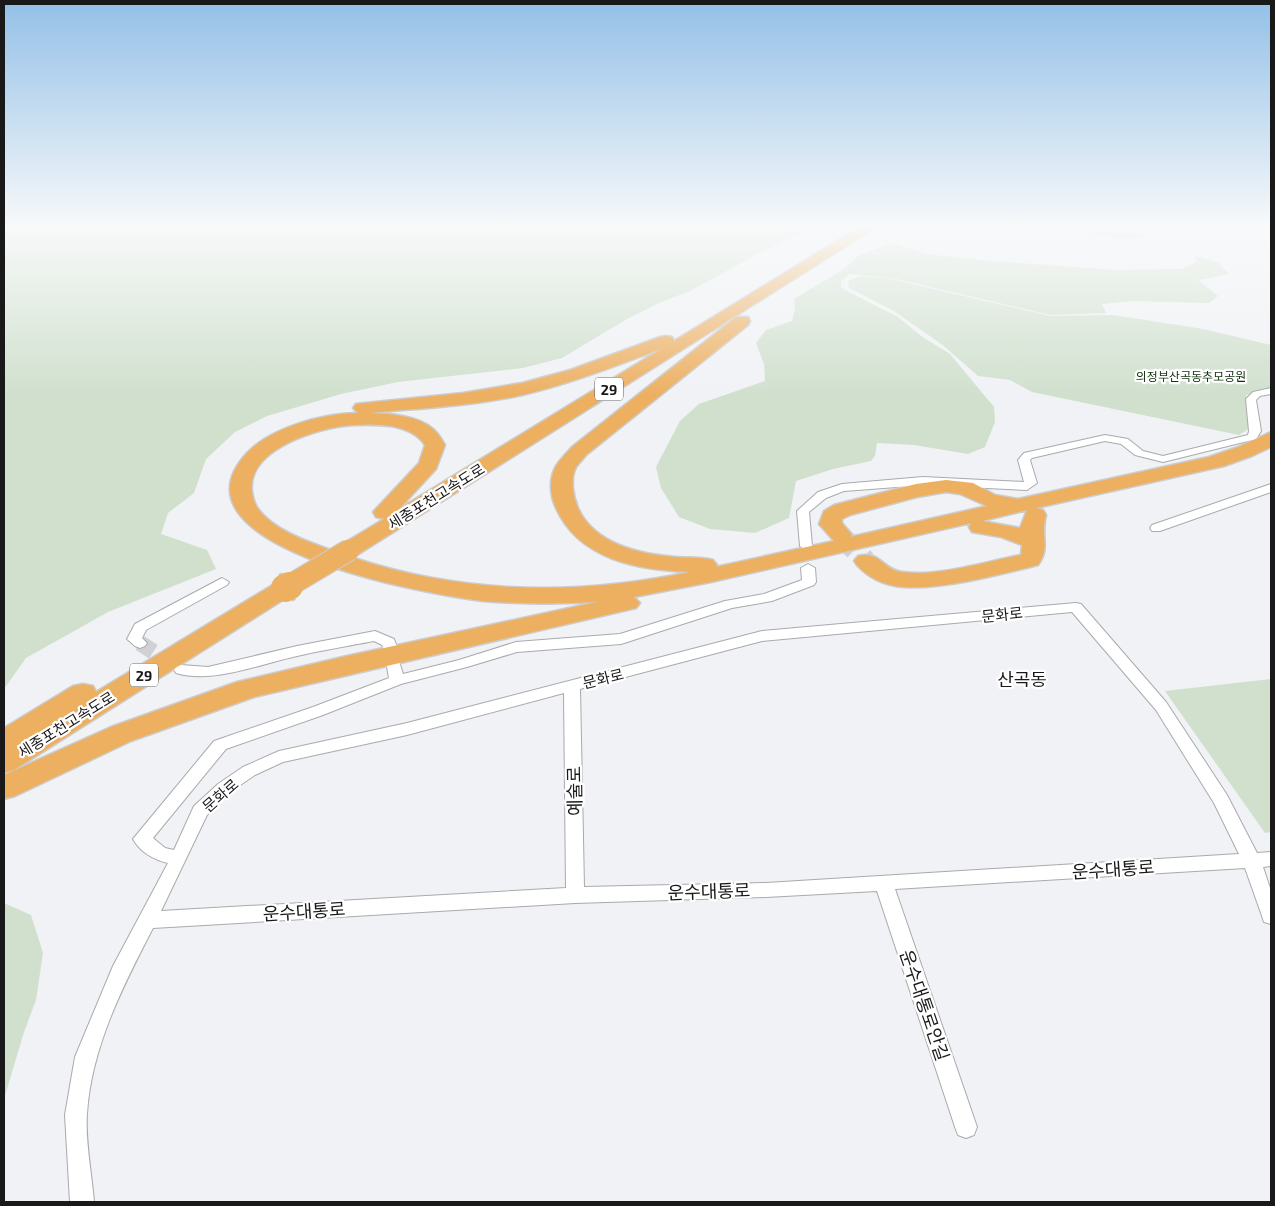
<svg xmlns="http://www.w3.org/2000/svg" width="1275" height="1206" font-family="'Exo 2','Noto Sans KR',sans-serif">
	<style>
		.green { fill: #d0e0cd }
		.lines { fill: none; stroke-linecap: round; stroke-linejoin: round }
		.minor-tunnel { stroke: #d0d1d4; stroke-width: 16; stroke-dasharray: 16 8; stroke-linecap: butt }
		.motorway-tunnel { stroke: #d0d1d4; stroke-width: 21; stroke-dasharray: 21 11; stroke-linecap: butt }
		.minor-casing { stroke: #a8aaad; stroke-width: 2 }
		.motorway-casing { stroke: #cccccd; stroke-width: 3 }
		.minor { fill: #fff; fill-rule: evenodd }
		.motorway { fill: #edaf60; fill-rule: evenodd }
		.motorway-bridge-far1-casing { stroke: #cccccd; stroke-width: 23; stroke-linecap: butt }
		.motorway-bridge-casing { stroke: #cccccd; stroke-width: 31; stroke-linecap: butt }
		.motorway-bridge-far1 { stroke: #edaf60; stroke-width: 21 }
		.motorway-bridge { stroke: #edaf60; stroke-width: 28 }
		.labels { text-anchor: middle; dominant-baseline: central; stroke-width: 4.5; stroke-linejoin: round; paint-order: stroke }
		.far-park-label { font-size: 12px; fill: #10320d; stroke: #fff }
		.shield { fill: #fff; stroke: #5e5e5f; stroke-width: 1 }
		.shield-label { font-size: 14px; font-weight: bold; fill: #19191a }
		.street-label { font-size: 15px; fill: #19191a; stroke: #fff }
		.quarter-label { font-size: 18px; fill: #19191a; stroke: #fff }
		.near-street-label { font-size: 18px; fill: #19191a; stroke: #fff }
	</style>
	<rect width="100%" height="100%" fill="#f0f2f5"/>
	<g class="green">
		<polygon points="4,228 811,228 763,251 690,291 659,303 627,319 562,358 523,368 398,382 341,394 267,416 235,432 206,459 194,493 168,513 161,534 207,550 216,569 108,612 26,658 4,689"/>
		<polygon points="1055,228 1131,228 1146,237 1122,239"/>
		<polygon points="892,243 926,254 979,260 1116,270 1181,269 1197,262 1194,255 1219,263 1229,274 1198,280 1218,296 1209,303 1133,301 1102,304 1106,313 1050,315 896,279 849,274 841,282 841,288 898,317 921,336 950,354 994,407 995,422 985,447 968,454 914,445 877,443 875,456 871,461 833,469 796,481 789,518 755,533 710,529 679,517 661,488 656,467 680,421 699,404 765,381 764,364 756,343 766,330 792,321 795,309 794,299 844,269 858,256"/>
		<polygon points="860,276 891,279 1050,316 1113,315 1203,329 1271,345 1271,389 1246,395 1250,428 1239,435 1032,392 1010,380 978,376 944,346 894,311 849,288 848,281"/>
		<polygon points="1271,679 1271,832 1265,833 1165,691"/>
		<polygon points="4,903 31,915 43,953 36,1000 24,1032 4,1099"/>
	</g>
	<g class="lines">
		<polyline class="minor-tunnel" points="140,643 172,664"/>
		<polyline class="motorway-tunnel" points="840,535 866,561"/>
		<defs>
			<g id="minor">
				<polygon points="1271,388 1271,394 1260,396 1256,400 1261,431 1256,439 1163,462 1135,455 1121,444 1105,441 1032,458 1030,460 1037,483 1027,490 923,485 844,491 826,498 809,512 812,546 806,550 800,546 797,511 818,492 842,484 923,477 1024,482 1018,460 1024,453 1105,435 1128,439 1143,451 1163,456 1248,435 1249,431 1246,399 1253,392"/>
				<polygon points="1271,484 1271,492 1160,531 1152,531 1150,528 1152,525"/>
				<path d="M808 564 815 568 816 582 814 585 772 601 732 608 621 644 517 652 467 667 401 684 323 715 226 749 153 838 165 848 174 850 194 806 218 784 243 767 279 751 407 723 762 631 1076 603 1081 604 1166 702 1227 795 1257 853 1271 852V866L1263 867 1271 891V924L1264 922 1262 916 1245 868 895 889 977 1127 974 1135 966 1138 958 1135 955 1127 877 891 766 897 575 903 153 928C123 986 91 1048 87 1114 85 1141 92 1175 94 1202H70L65 1115 75 1057 113 966 168 863C154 860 140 852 133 839L214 741 313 707 389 678 386 661 388 658H398L403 674 459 660 516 642 620 634 725 601 764 594 802 580 801 568ZM1072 612 1156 710 1214 803 1239 854 766 883 584 887 580 689 762 641ZM564 693 566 888 161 911 207 815 230 792 255 775 283 762 407 735Z"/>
				<polygon points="222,578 229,582 227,585 146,630 142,638 147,643 145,646 140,648 135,646 127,639 135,624"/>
				<path d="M375 631 394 639 398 650 396 653H386L382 645 374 641C348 646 323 650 297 656 260 664 213 684 176 673L174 670 176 667 181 665 208 667 297 646Z"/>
			</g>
			<g id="motorway">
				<path d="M858 228H875L357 555 351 557C461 594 577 596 690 572 639 570 579 560 556 508 550 496 549 480 555 468 559 460 566 454 572 447L736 317H748L750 321 748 325 586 455C583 459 579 463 576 467 570 479 573 496 578 508 594 544 639 554 675 557 688 558 701 557 713 560L717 565 716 567 834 541 819 524 824 511 834 505 916 484 946 480 973 483 995 495 1018 499 1209 457 1238 447 1271 432V447L1252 456 1224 466 1036 508 1043 510 1046 515C1040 536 1051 547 1038 565 1002 574 941 590 904 587 885 586 865 577 854 561L858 556C880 550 883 570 902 572 939 577 984 562 1021 555L1022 545 1001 537 972 532 969 527 971 523 711 582 634 597 640 603 636 608 254 697 131 741 15 796 4 799V775L111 727 237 682 347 656 597 602C559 604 521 604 483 601 431 595 160 547 247 453 270 428 324 413 358 413L353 408 356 404 463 393 522 383 570 370 660 337 666 336 672 337 674 341ZM661 349 399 509 436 469 445 445C442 440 438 433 433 429 418 415 389 414 370 413 421 408 473 406 522 395 570 384 615 366 661 349ZM353 425C377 424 410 423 425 445L419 463 373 512 376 517 384 519 341 545 337 550 339 553C315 544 275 532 259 510 255 505 253 499 252 492 246 449 319 427 353 425ZM946 492 960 494 987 506 850 537 852 535 842 523V519L850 515 917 497ZM1027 510 1020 528 982 521Z"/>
				<polygon points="285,581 294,583 297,588 294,593 14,770 4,773 4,728 73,686 83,684 93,686 96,692 276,583"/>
			</g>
		</defs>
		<use href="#minor" class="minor-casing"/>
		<use href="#motorway" class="motorway-casing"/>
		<use href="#minor" class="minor"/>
		<use href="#motorway" class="motorway"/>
		<defs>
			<polyline id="motorway-bridge-far1" points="287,587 349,550"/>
			<polyline id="motorway-bridge" points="285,588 289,586"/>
		</defs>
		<use href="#motorway-bridge-far1" class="motorway-bridge-far1-casing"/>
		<use href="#motorway-bridge" class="motorway-bridge-casing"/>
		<use href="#motorway-bridge-far1" class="motorway-bridge-far1"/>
		<use href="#motorway-bridge" class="motorway-bridge"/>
	</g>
	<linearGradient id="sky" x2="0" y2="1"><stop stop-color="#93c0e7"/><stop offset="0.57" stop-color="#f8f9fa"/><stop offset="1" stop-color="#f8f9fa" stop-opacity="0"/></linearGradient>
	<rect width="1275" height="397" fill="url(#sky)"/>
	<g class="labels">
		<g class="far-park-label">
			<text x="1191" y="376">의정부산곡동추모공원</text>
		</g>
		<g class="shield">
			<rect x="595" y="377.5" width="28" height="23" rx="4"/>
			<rect x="130" y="663.5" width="28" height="23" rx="4"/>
		</g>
		<g class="shield-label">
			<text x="609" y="389">29</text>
			<text x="144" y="675">29</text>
		</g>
		<g class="street-label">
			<text transform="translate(436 496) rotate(-32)">세종포천고속도로</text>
			<text transform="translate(1002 614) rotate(-6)">문화로</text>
			<text transform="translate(603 678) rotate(-14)">문화로</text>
			<text transform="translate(66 724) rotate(-32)">세종포천고속도로</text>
			<text transform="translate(220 795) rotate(-41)">문화로</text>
		</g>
		<g class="quarter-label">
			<text x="1022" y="679">산곡동</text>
		</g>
		<g class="near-street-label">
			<text transform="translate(574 791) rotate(-91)">예술로</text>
			<text transform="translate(1113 869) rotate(-4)">운수대통로</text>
			<text transform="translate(709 891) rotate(-2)">운수대통로</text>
			<text transform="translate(304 911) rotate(-4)">운수대통로</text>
			<text transform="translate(925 1005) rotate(71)">운수대통로안길</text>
		</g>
	</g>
	<rect width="1275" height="1206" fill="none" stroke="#19191a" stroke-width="10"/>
</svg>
